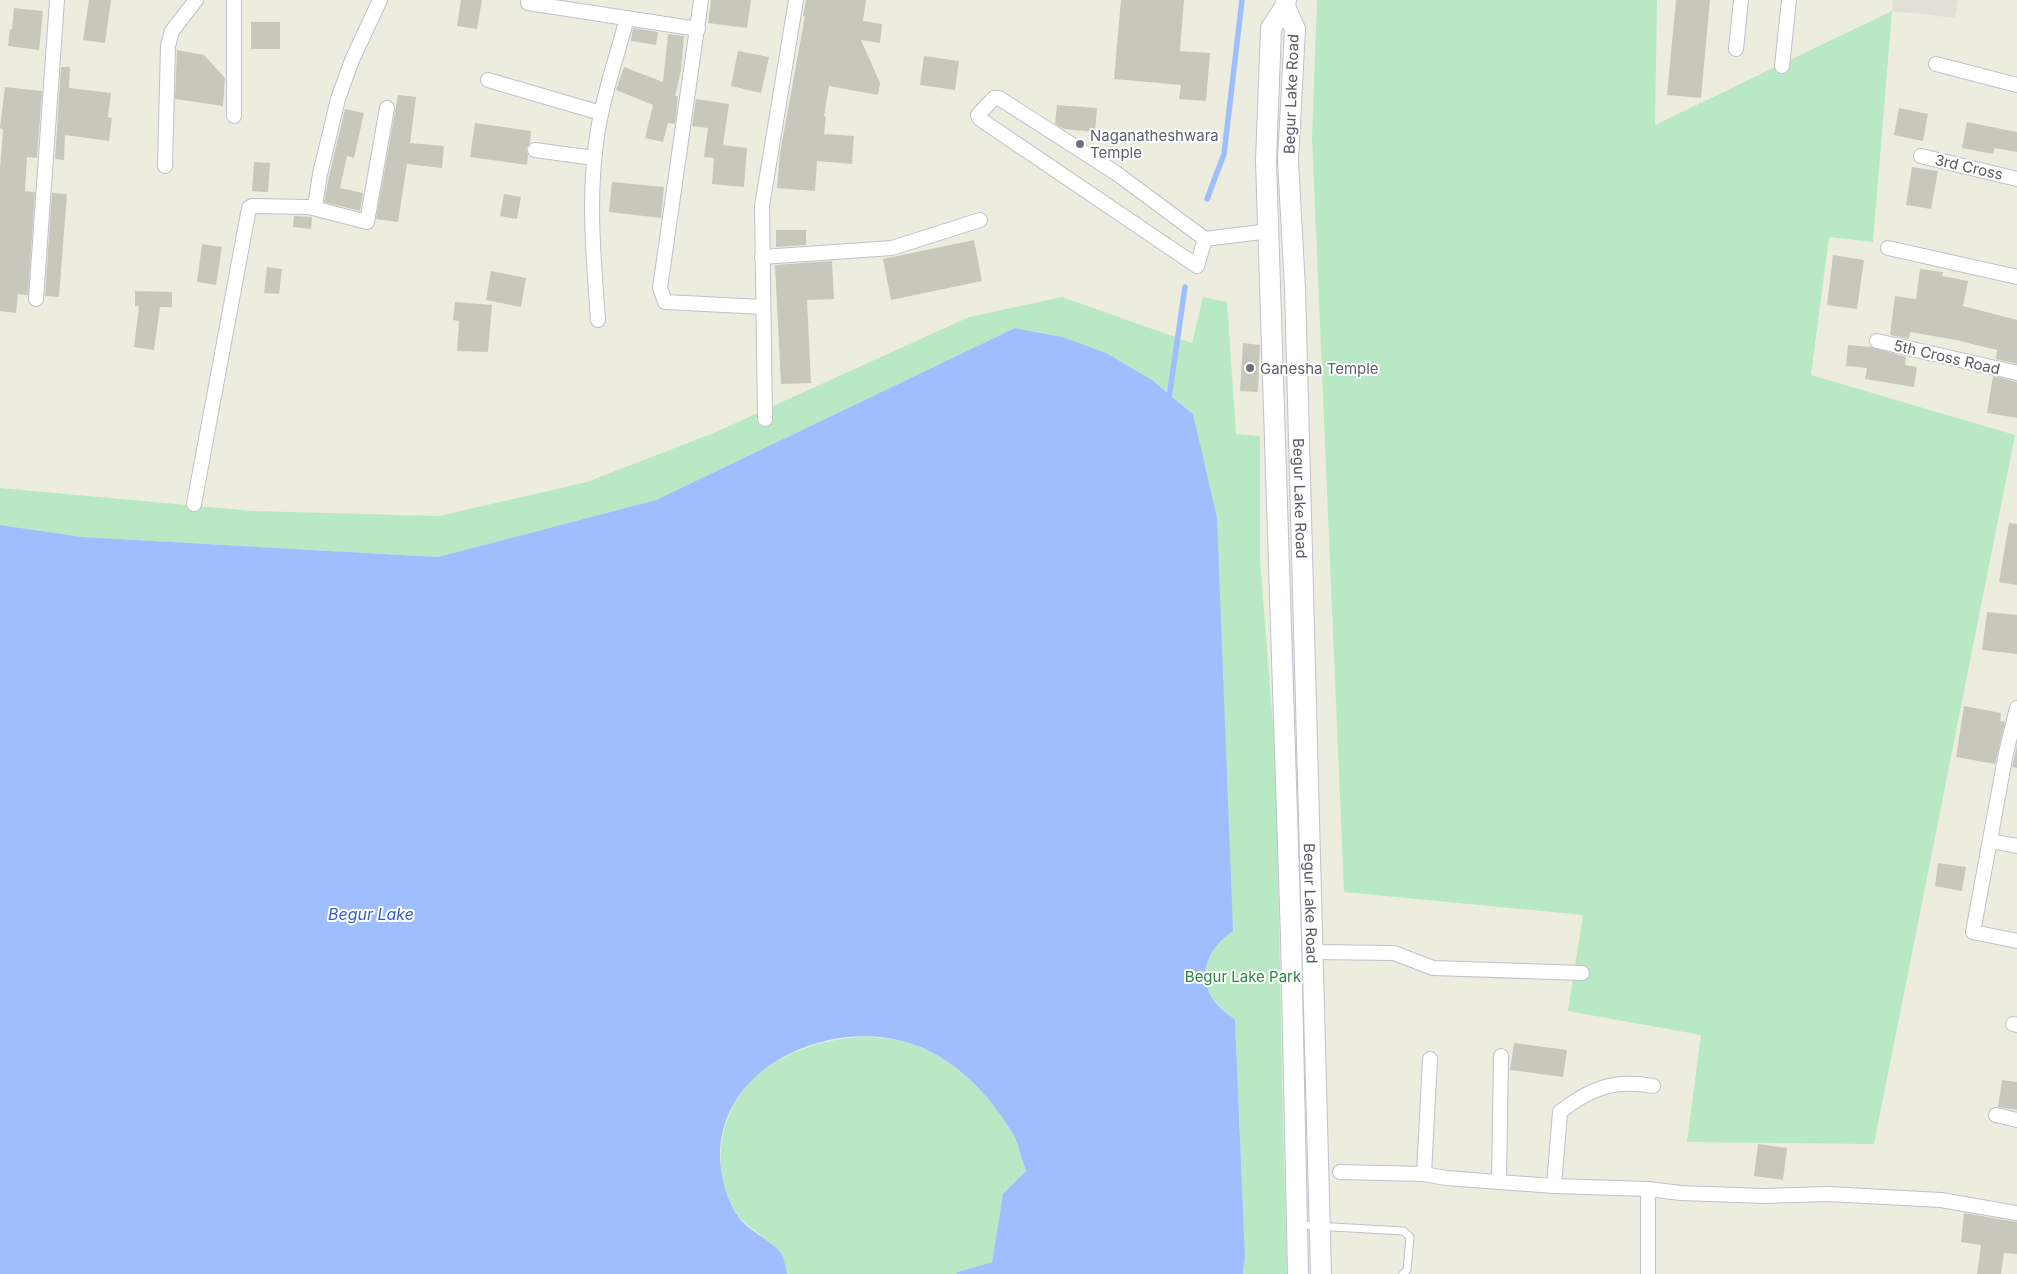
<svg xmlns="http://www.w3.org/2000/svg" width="2017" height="1274" font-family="Inter,sans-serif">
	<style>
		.industrial { fill: #e0e0d7 }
		.green { fill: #b8e8c4 }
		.water { fill: #9ebeff }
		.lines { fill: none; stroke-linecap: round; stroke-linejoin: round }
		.stream { stroke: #9ebeff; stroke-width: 5.5 }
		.building { fill: #c7c7bc }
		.lane-casing { stroke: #bfc0c8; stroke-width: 9 }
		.street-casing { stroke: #bfc0c8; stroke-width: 16 }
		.secondary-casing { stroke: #bfc1ca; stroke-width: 22 }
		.lane { stroke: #fff; stroke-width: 7 }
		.street { stroke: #fff; stroke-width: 14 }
		.secondary { stroke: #fff; stroke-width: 20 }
		.worship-dot { fill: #6b7280; stroke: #fff; stroke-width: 2 }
		.labels { text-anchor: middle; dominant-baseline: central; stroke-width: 4; stroke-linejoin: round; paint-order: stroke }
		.street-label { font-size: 15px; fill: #585a62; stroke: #fff }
		.worship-label { font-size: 15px; fill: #5b616d; stroke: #fff; text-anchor: start }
		.park-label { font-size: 15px; fill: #2c8745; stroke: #fff }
		.water-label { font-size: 16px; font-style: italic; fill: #345bce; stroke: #fff }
	</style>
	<rect width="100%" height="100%" fill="#ededdf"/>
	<polygon class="industrial" points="1893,0 1958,0 1955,18 1892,11"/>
	<g class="green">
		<polygon points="1317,0 1657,0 1655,125 1892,11 1873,242 1829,237 1811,375 2015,435 1874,1144 1687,1142 1701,1035 1568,1011 1583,915 1344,892 1312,137"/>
		<path d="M1062 297 1192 343 1203 297 1227 302 1236 434 1260 436V559L1276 764 1283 1126 1287 1274H1243L1245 1257 1235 1019C1202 1000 1195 964 1224 937L1193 414C1140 365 1087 339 1015 328L656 500 438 557 82 537 0 525V488L253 511 439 516 587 482 716 432 969 317Z"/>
		<path d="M858 1037C877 1037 896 1038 914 1045 949 1056 996 1099 1012 1132 1018 1145 1022 1159 1026 1172L1003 1195 992 1262 958 1272 956 1274H787C786 1268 784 1257 780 1252 765 1234 743 1229 732 1205 721 1184 718 1158 723 1134 737 1071 798 1042 858 1037Z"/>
	</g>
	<path class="water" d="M1015 328 1062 337 1106 353 1152 380 1193 414 1217 518 1233 931C1196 955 1196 997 1235 1019L1245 1257 1243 1274H956L958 1272 992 1262 1003 1194 1026 1171C1021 1158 1018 1141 1010 1129 989 1094 954 1059 915 1045 836 1015 718 1064 720 1158 721 1178 727 1202 740 1219 750 1232 770 1239 781 1253 784 1258 786 1268 787 1274H0V525L82 537 438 557 656 500Z"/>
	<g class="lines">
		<g class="stream">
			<polyline points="1207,199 1224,154 1242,0"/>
			<polyline points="1169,398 1185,287"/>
		</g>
	</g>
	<g class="building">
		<polygon points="89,0 111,0 105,43 83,40"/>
		<polygon points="461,0 482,0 477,29 457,26"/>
		<polygon points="711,0 751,0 747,28 708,23"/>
		<polygon points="806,0 866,0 863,21 882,24 880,43 861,40 880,83 878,95 829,86 824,116 826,117 824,134 854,136 852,164 817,161 815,191 777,188 780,153 805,16 803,16"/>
		<polygon points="1121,0 1184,0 1180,51 1210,53 1206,101 1179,99 1181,85 1114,79"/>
		<polygon points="1676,0 1710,0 1701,98 1667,95"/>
		<polygon points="14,8 43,11 39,50 8,46 10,29 12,29"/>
		<rect x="251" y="22" width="29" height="27"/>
		<polygon points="633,28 658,32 656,45 631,41"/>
		<polygon points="668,34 684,36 681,70 675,96 678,96 675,124 668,123 663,142 645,138 653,105 616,90 624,67 663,82"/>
		<polygon points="177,50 204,55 225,78 223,106 175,99"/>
		<polygon points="738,51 769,57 761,93 731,86"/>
		<polygon points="924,56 959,61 955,90 920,85"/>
		<polygon points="61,67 70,67 69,88 111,93 108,117 112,118 109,141 65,135 64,160 55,159"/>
		<polygon points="5,87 42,91 37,158 27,157 25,191 35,192 28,295 18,294 16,313 0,311 0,169 3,130 0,128"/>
		<polygon points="398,95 416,97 410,143 444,146 442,168 407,164 398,222 376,219"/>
		<polygon points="696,99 729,104 723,145 747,148 744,187 712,184 714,158 704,157 708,128 692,126"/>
		<polygon points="1057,105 1097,108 1095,132 1064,129 1055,124"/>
		<polygon points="1899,108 1928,114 1923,141 1894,135"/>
		<polygon points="345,109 364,113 354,158 347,156 340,188 363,193 360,211 324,202 329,176"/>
		<polygon points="1967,122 2017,132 2017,152 1995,148 1993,154 1962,148"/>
		<polygon points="475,123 531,131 530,143 526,149 528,155 527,165 470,157"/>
		<polygon points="254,162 270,163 268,192 252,191"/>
		<polygon points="1912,167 1938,171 1931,209 1906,205"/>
		<polygon points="612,182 664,187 661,218 609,212"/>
		<polygon points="52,193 67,194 59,297 45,296"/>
		<polygon points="504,194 521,197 517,219 500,216"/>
		<polygon points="294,216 312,217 311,229 293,227"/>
		<polygon points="776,230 806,230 806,245 776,247"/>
		<polygon points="974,240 982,281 891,300 883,259"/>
		<polygon points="202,244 222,247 216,285 197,282"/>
		<polygon points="1833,255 1864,260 1857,309 1827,305"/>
		<polygon points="832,261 834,299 807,300 811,383 781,384 775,265"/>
		<polygon points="267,267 282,269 279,294 264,293"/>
		<polygon points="1920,269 1943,272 1942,276 1968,281 1963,306 2017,320 2017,364 1996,359 1997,350 1956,340 1910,332 1909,339 1890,335 1895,296 1916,299"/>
		<polygon points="491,271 526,278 521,307 486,300"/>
		<polygon points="135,291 172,292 172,307 160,307 154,350 134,347 139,306 135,306"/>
		<polygon points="455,302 492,305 488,352 457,351 459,321 453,320"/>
		<polygon points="1243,343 1260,345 1258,392 1240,391"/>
		<polygon points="1848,345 1871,347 1906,357 1905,365 1917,367 1914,387 1865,379 1867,368 1846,366"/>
		<polygon points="1993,376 2017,382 2017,418 1987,413"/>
		<polygon points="2009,523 2017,524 2017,585 1999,582"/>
		<polygon points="1987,612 2017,615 2017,654 1982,650"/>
		<polygon points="1964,706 2001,713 2000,721 2005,722 1995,764 1956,757"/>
		<polygon points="2017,745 2017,768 2012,767"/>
		<polygon points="1938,863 1966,867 1962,891 1935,886"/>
		<polygon points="1514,1043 1567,1050 1563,1077 1510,1070"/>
		<polygon points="2002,1080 2017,1082 2017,1110 1998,1107"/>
		<polygon points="1758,1144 1787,1148 1783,1180 1754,1176"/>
		<polygon points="1964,1213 2017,1222 2017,1254 2004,1253 2001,1274 1977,1274 1981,1245 1961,1242"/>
	</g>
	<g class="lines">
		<defs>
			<polyline id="lane" points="1298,1225 1403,1231 1410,1237 1407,1270 1403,1274"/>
			<g id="street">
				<polyline points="528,0 528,3 698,29"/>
				<polyline points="701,0 660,288 665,302 763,307"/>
				<polyline points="1736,49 1741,0"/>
				<polyline points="1936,64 2017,85"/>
				<polyline points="1782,66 1789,0"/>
				<polyline points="488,80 601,113"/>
				<polygon points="994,98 999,98 1116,173 1205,239 1197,266 980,119 978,115"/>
				<polyline points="234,116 234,0"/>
				<polyline points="535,150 594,158"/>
				<polyline points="1921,156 2017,179"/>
				<polyline points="165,166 168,46 172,31 196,0"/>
				<polyline points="309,207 313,206 316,200 320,174 338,99 352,60 380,0"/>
				<polyline points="1205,239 1269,231"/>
				<polyline points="1888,248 2017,277"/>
				<polyline points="762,257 892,248 980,220"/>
				<polyline points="36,299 57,0"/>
				<path d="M598 320C594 262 588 203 596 144 601 101 616 60 627 18"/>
				<polyline points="1877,341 2017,373"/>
				<polyline points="765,419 762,206 796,0"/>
				<polyline points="194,504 249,208 252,206 309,207 367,222 387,108"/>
				<polyline points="2017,708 2006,753 1973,932 2017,941"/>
				<polyline points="1991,841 2017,846"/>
				<polyline points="1313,952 1394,953 1433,968 1582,973"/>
				<polyline points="2013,1024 2017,1025"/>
				<polyline points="1996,1115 2017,1120"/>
				<polyline points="1340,1172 1424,1174 1446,1178 1554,1186 1648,1189 1681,1193 1764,1196 1828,1194 1941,1200 2017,1213"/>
				<polyline points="1424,1174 1430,1059"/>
				<polyline points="1499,1181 1501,1056"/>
				<path d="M1554 1186 1560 1112C1590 1088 1615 1079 1653 1086"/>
				<polyline points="1648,1274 1648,1189"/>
			</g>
			<g id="secondary">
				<polyline points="1286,0 1285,7 1271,28 1266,161 1291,938 1298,1274"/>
				<path id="s1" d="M1285 7 1295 29 1288 161 1295 288 1321 1274"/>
			</g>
		</defs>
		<use href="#lane" class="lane-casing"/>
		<use href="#street" class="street-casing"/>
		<use href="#secondary" class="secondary-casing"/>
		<use href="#lane" class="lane"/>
		<use href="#street" class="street"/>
		<use href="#secondary" class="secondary"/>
	</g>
	<g class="worship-dot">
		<circle cx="1080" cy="144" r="5"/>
		<circle cx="1250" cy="368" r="5"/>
	</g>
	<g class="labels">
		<g class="street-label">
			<text transform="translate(1291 94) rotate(-88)">Begur Lake Road</text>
			<text transform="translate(1969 167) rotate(13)">3rd Cross</text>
			<text transform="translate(1947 357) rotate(13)">5th Cross Road</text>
			<text stroke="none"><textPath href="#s1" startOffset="494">Begur Lake Road</textPath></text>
			<text stroke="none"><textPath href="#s1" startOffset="899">Begur Lake Road</textPath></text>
		</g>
		<g class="worship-label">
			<text x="1090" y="135">Naganatheshwara<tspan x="1090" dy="17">Temple</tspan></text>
			<text x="1260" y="368">Ganesha Temple</text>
		</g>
		<g class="park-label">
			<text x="1243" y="976">Begur Lake Park</text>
		</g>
		<g class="water-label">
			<text x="371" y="914">Begur Lake</text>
		</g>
	</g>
</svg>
